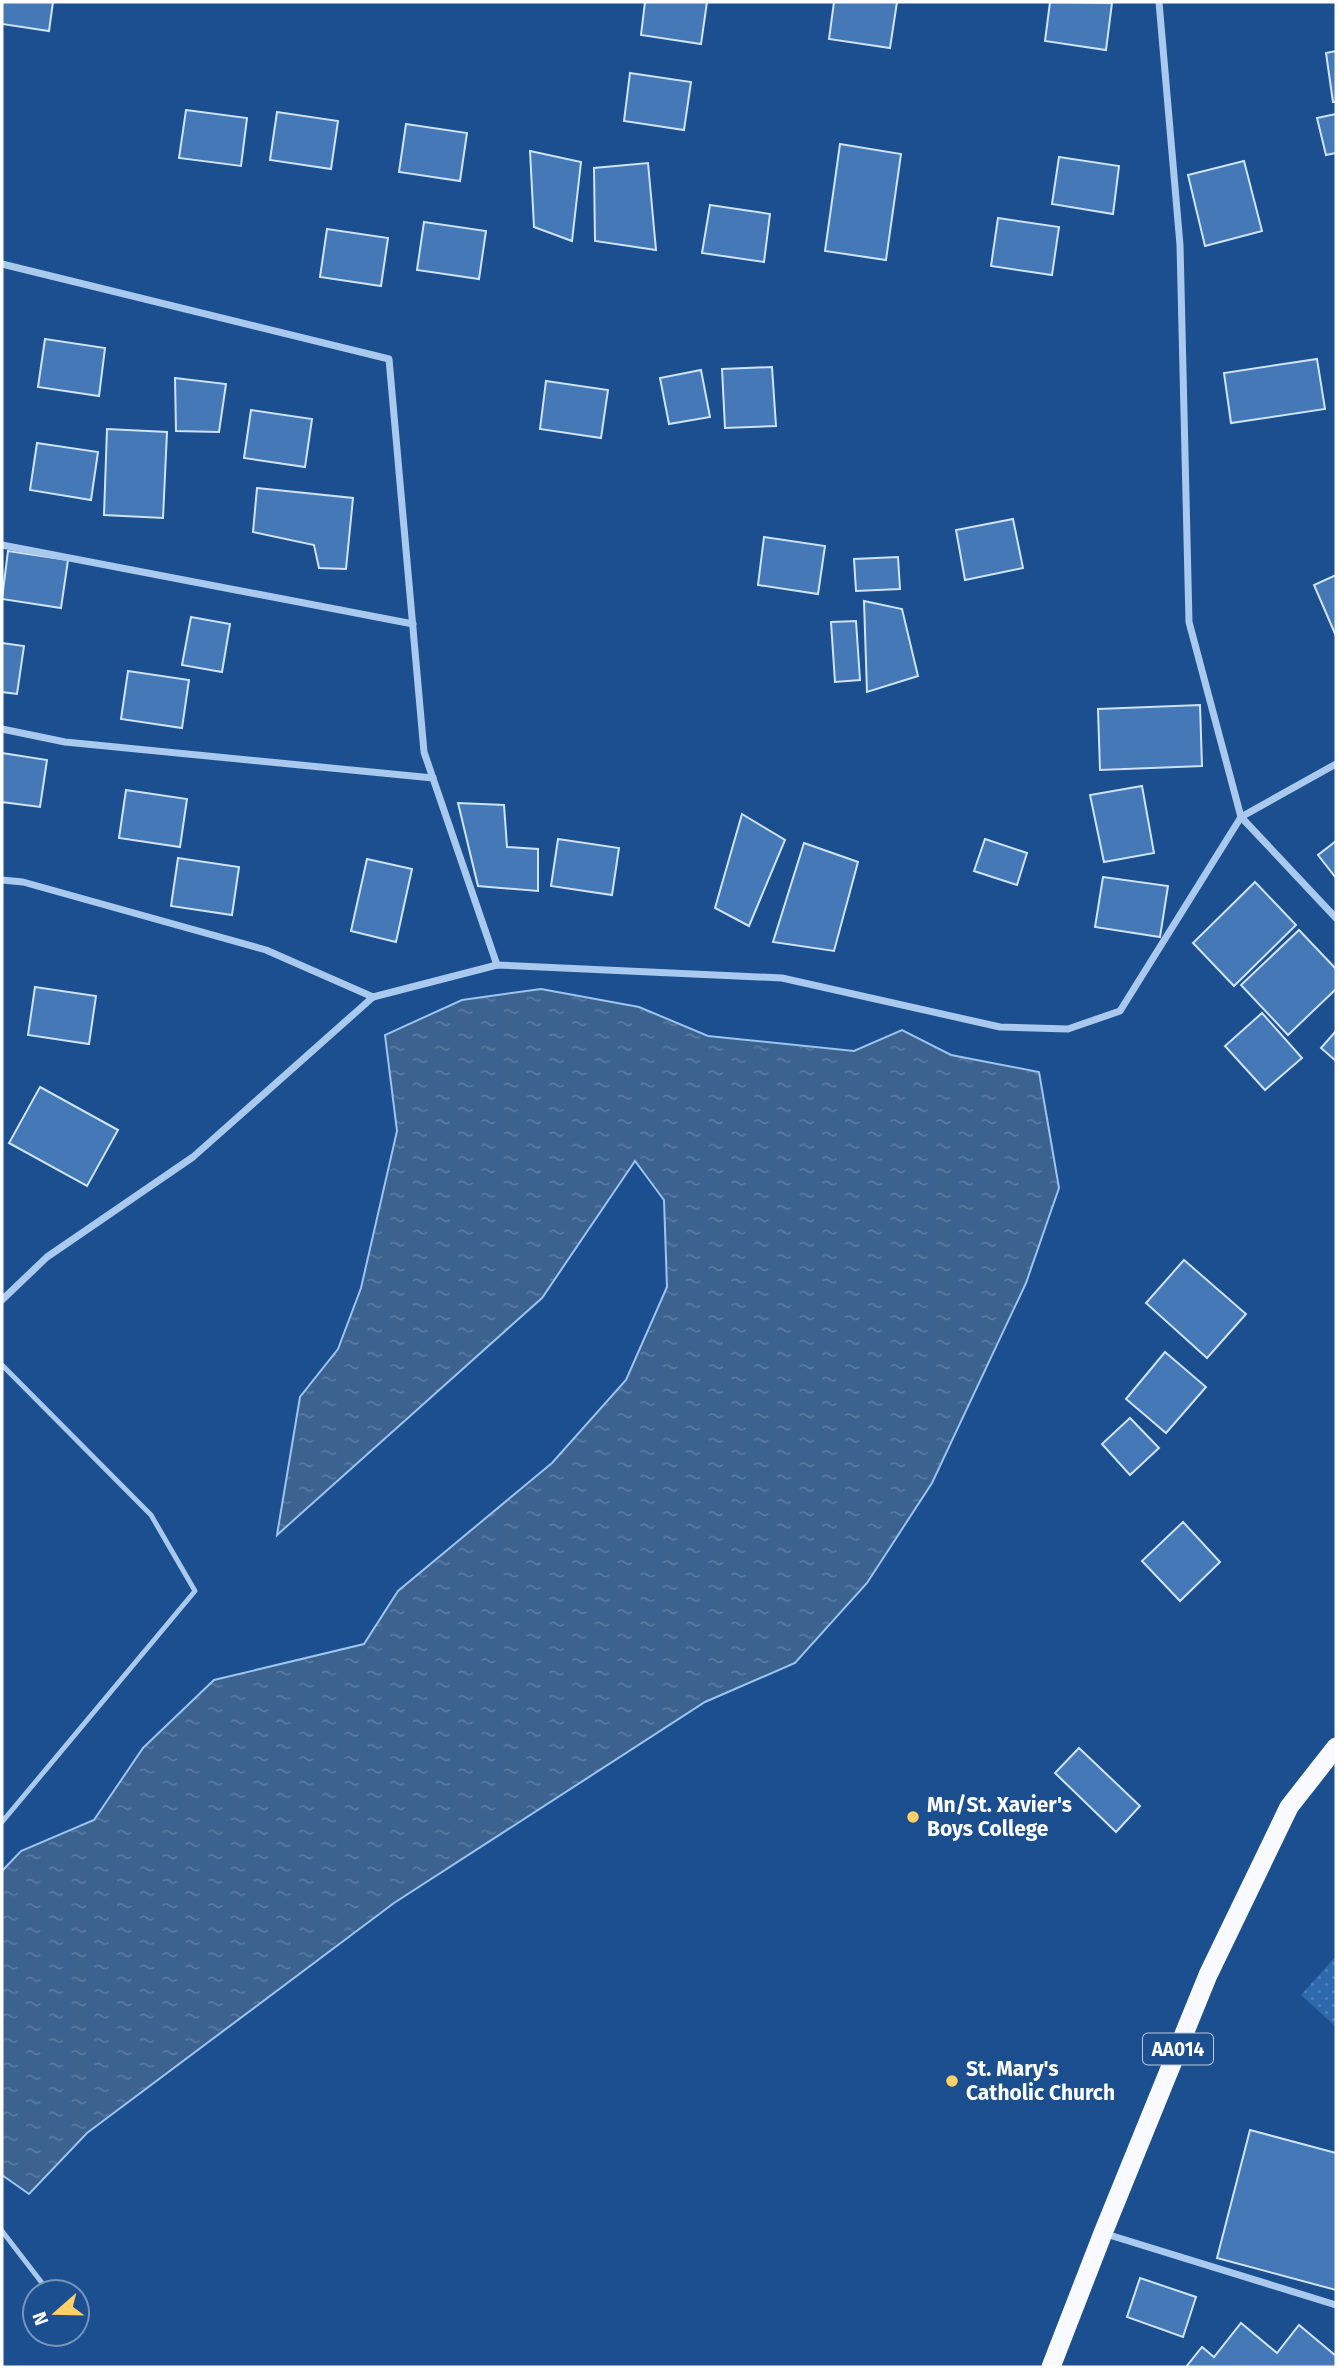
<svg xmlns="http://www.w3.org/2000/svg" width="1338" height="2369" font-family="'Fira Sans',sans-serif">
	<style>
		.grass { fill: url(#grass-dots) }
		.water { fill: url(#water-ripples); stroke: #9cc4f0; stroke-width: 2 }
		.building { fill: #4478b7; stroke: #cfe3fa; stroke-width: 2 }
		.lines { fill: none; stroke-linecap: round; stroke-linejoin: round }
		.service { stroke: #a9c9ee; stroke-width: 5 }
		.minor { stroke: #a9c9ee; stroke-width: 7 }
		.trunk { stroke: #f8faff; stroke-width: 19 }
		.poi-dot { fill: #ffd166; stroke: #1b4f8f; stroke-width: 2.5 }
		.labels { text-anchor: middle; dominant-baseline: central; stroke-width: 5; stroke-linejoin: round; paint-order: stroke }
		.shield { fill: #1b4f8f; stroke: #bbcadd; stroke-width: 2 }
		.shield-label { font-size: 19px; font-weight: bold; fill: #fff }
		.poi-label { font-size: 21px; font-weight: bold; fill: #fff; stroke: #1b4f8f; text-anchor: start }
	</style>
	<defs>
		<pattern id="grass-dots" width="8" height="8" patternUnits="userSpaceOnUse" patternTransform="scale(1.75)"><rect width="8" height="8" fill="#2e69ad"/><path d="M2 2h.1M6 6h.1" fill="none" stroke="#4d80b9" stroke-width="1.8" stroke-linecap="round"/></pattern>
		<pattern id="water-ripples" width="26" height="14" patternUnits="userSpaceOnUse" patternTransform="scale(1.75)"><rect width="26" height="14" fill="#3c6290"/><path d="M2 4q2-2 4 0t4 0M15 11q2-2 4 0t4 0" fill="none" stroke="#597aa1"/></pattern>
	</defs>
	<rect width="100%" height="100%" fill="#1b4f8f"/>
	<polygon class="grass" points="1336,1956 1336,2027 1301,1995"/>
	<polygon class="water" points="541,989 639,1007 708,1036 854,1051 902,1030 951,1055 1039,1072 1059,1188 1026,1283 932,1483 867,1583 795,1663 705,1702 394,1903 87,2133 29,2194 2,2175 2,1871 21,1851 94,1820 143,1748 214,1680 364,1644 398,1591 552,1463 626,1380 667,1287 664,1200 635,1161 542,1298 277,1535 300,1397 338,1349 361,1288 397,1131 385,1035 462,1000"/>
	<g class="building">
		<polygon points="2,2 53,2 49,31 2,24"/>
		<polygon points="645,2 707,2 701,44 641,35"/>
		<polygon points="834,2 897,2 890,48 829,39"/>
		<polygon points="1050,2 1112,3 1106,50 1045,41"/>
		<polygon points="1336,51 1336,102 1333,102 1326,53"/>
		<polygon points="630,73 691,82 684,130 624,121"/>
		<polygon points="186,110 247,118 241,166 179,158"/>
		<polygon points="277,112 338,121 331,169 270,160"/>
		<polygon points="1336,114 1336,153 1326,155 1317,118"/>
		<polygon points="406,124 467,133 460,181 399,172"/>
		<polygon points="840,144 901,154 886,260 825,251"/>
		<polygon points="530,151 581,162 572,241 534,227"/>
		<polygon points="1059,157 1119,166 1113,214 1052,204"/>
		<polygon points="1244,161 1262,231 1205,246 1188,175"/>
		<polygon points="648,163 656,250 595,241 594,168"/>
		<polygon points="710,205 770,214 764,262 702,253"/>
		<polygon points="998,218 1059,227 1052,275 991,266"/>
		<polygon points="424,222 486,231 479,279 417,270"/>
		<polygon points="327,229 388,238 381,286 320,277"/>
		<polygon points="45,339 105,348 99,396 38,387"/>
		<polygon points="1317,359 1325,409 1231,423 1224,373"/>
		<polygon points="772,367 776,426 725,428 722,369"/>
		<polygon points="701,370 710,417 669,424 660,378"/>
		<polygon points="175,378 226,384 219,432 176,431"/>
		<polygon points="546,381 608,390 601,438 540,429"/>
		<polygon points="251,410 312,419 305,467 244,458"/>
		<polygon points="107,429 167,432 163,518 104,515"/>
		<polygon points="37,443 98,452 91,500 30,490"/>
		<polygon points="257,488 353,498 346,569 319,568 314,545 253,532"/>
		<polygon points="1013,519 1023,568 965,580 956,530"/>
		<polygon points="764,537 825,546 818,594 758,585"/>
		<polygon points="8,551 68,560 61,608 2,599"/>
		<polygon points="898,557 900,589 856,591 854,559"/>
		<polygon points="1336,575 1336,636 1314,585"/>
		<polygon points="864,601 902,609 918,676 867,692"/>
		<polygon points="191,617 230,624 222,672 182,665"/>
		<polygon points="856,621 860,680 835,682 831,622"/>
		<polygon points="2,643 24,646 17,694 2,692"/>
		<polygon points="128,671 189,680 182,728 121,719"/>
		<polygon points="1200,705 1202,766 1100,770 1098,709"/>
		<polygon points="2,753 47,760 40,807 2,802"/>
		<polygon points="1142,786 1154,853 1104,862 1090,795"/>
		<polygon points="126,790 187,799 180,847 119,838"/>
		<polygon points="458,803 504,805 507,847 538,849 538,891 478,886"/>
		<polygon points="742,814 785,840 749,926 715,908"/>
		<polygon points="558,839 619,848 612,895 551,886"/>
		<polygon points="985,839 1027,853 1017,885 974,871"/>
		<polygon points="1336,841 1336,878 1318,855"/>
		<polygon points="804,843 858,862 834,951 773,942"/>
		<polygon points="178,858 239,867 232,915 171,906"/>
		<polygon points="367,859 412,869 396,942 351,931"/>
		<polygon points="1103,877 1168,886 1160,937 1095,927"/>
		<polygon points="1255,882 1296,925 1234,986 1193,943"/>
		<polygon points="1299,930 1336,969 1336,989 1288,1035 1241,985"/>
		<polygon points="35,987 96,996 89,1044 28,1035"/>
		<polygon points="1262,1013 1302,1058 1265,1090 1225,1046"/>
		<polygon points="1336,1031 1336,1061 1321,1048"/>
		<polygon points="40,1087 118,1130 87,1186 9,1143"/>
		<polygon points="1184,1260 1246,1314 1207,1358 1146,1303"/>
		<polygon points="1165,1352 1206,1387 1166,1433 1126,1399"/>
		<polygon points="1130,1418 1159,1448 1130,1475 1102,1444"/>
		<polygon points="1183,1522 1220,1562 1180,1601 1142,1561"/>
		<polygon points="1079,1748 1140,1806 1116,1832 1055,1773"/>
		<polygon points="1250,2130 1336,2153 1336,2290 1217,2258"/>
		<polygon points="1140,2278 1196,2297 1183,2337 1127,2317"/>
		<polygon points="1241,2323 1277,2353 1299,2325 1336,2356 1336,2367 1186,2367 1202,2347 1214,2357"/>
	</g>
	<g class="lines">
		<g class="service">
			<polyline points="2,1365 151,1515 195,1591 2,1822"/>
			<polyline points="2,2231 49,2292"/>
		</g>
		<g class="minor">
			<polyline points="1159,2 1180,245 1189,622 1241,817 1336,918"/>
			<polyline points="2,264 389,359 424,752 497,965"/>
			<polyline points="2,545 413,624"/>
			<polyline points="2,729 65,742 433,778"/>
			<polyline points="2,880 23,882 266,950 373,997"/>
			<polyline points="2,1300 47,1257 193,1157 373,997 497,965 782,978 1000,1027 1068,1029 1120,1011 1241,817 1336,764"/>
			<polyline points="1106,2234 1336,2305"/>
		</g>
		<polyline class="trunk" points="1051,2367 1103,2233 1208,1975 1289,1807 1336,1747"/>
	</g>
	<g class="poi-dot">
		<circle cx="913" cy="1817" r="7"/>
		<circle cx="952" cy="2081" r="7"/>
	</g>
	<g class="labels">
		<rect class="shield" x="1143" y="2033.5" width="70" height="31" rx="5"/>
		<g class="shield-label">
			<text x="1178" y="2049">AA014</text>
		</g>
		<g class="poi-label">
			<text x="927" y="1805">Mn/St. Xavier's<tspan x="927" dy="24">Boys College</tspan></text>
			<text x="966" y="2069">St. Mary's<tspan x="966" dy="24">Catholic Church</tspan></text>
		</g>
	</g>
	<rect width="1338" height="2369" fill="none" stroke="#ffffff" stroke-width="7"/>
	<g transform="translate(56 2313) rotate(250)"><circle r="33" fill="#1b4f8f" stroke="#7695bc" stroke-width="2"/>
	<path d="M0-5L12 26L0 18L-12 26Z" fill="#ffd166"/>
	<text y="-10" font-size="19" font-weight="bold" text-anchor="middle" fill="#ffffff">N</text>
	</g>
</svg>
